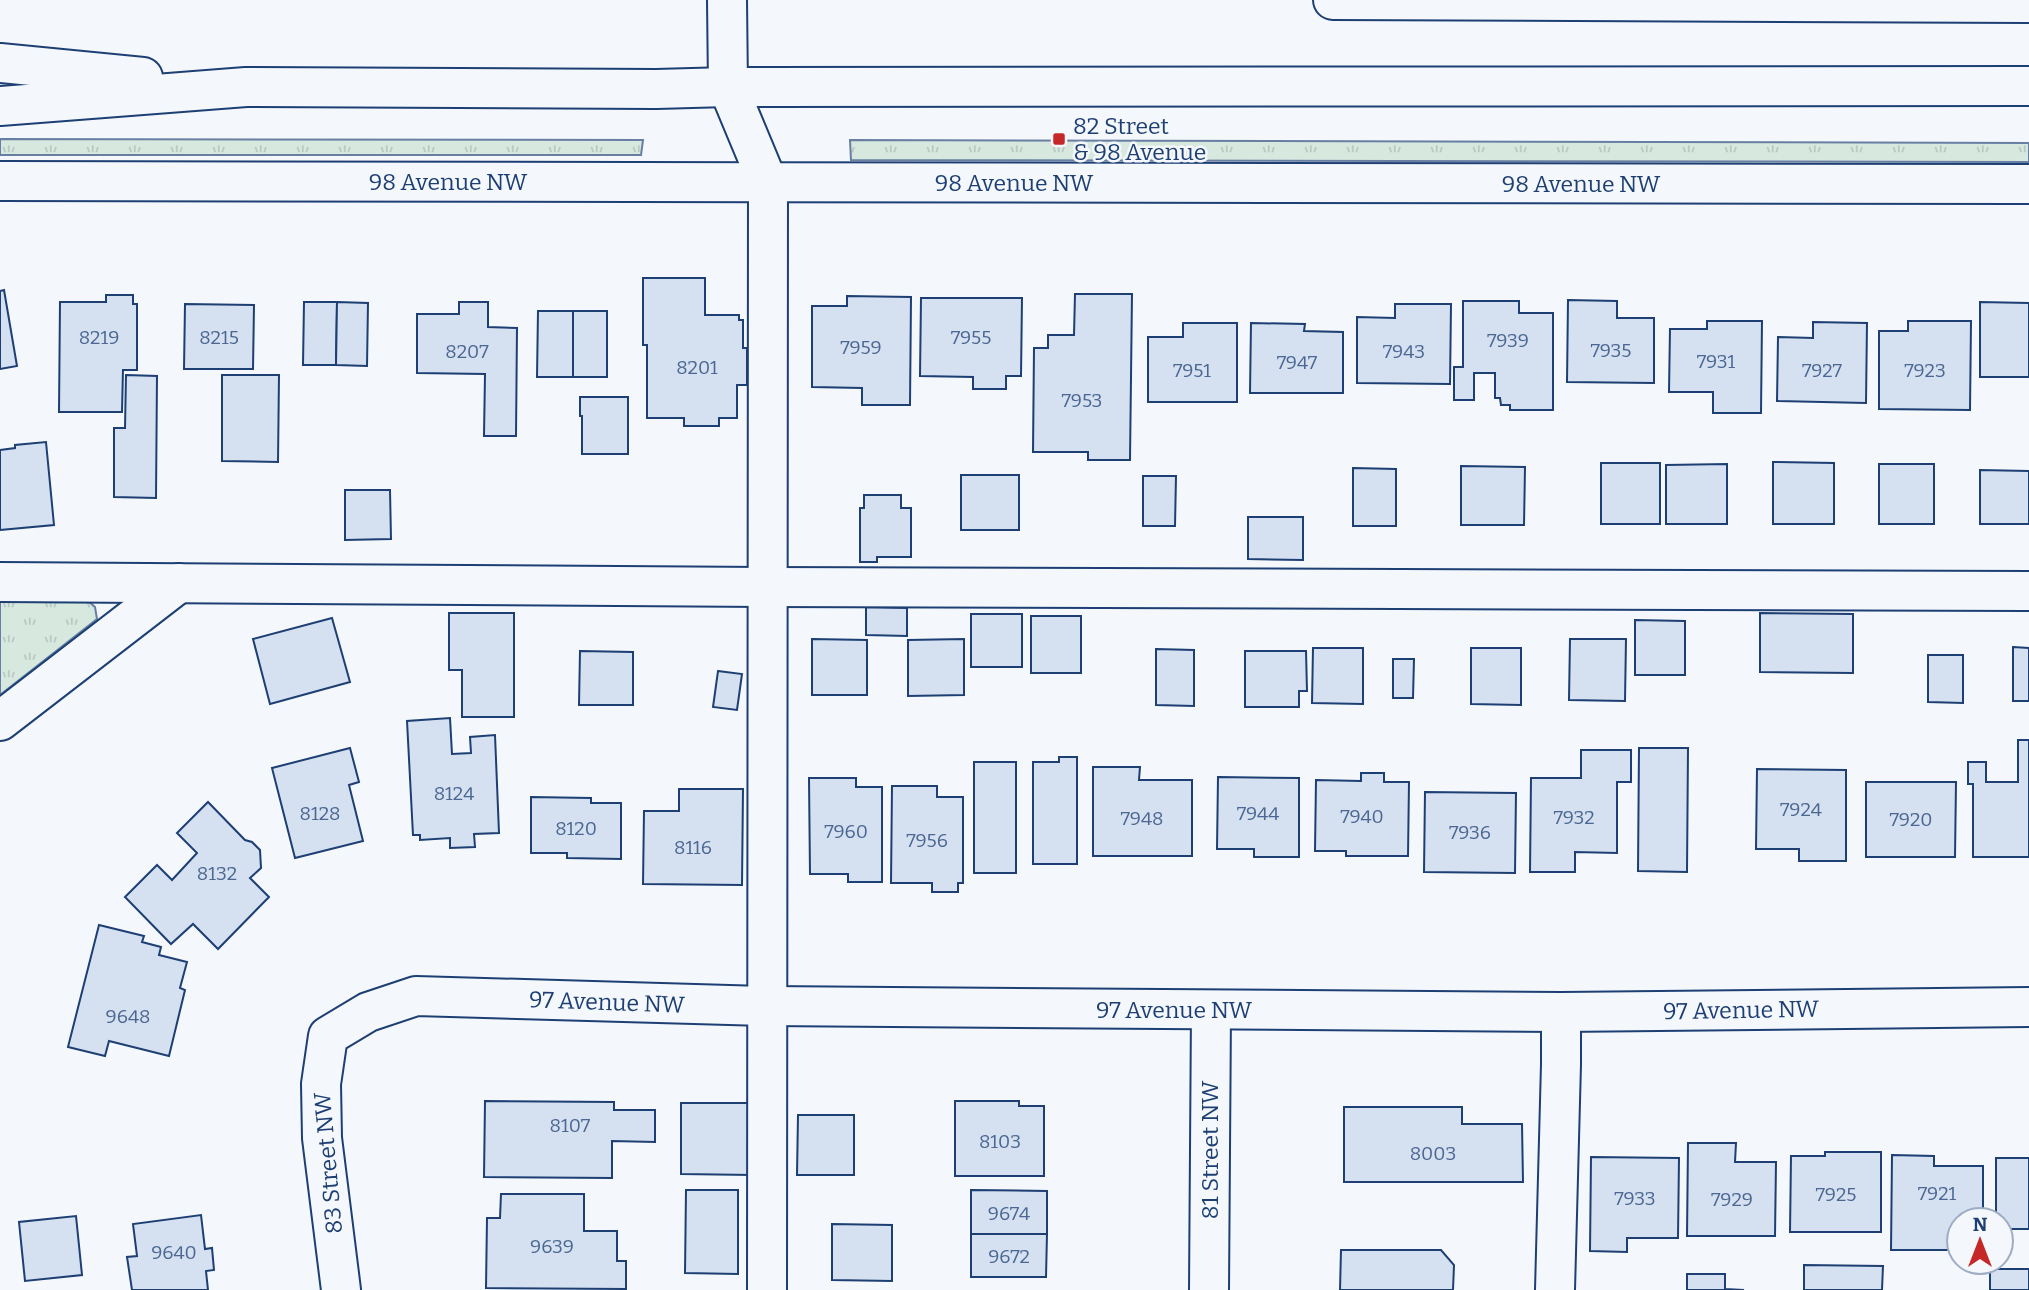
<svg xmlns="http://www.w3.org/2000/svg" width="2029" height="1290" font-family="Bitter,serif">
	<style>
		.grass { fill: url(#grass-tufts); stroke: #687fa3; stroke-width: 2 }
		.building { fill: #d5e0f0; stroke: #1d3f73; stroke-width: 2 }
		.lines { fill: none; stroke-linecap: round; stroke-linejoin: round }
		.minor-casing { stroke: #1d3f73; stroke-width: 42 }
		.major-casing { stroke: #1d3f73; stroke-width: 42 }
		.minor { stroke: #f4f7fb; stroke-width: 38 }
		.major { stroke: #f4f7fb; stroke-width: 38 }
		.poi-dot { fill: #c62828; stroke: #f4f7fb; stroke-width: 2.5 }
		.labels { text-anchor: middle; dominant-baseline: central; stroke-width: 5; stroke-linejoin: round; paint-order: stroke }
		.number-label { font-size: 19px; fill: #4b6792 }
		.poi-label { font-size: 23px; fill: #1d3f73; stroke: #f4f7fb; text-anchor: start }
		.street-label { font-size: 23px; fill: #1d3f73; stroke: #f4f7fb }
	</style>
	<defs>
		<pattern id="grass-tufts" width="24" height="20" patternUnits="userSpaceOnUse" patternTransform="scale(1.75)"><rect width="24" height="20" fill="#d7e8df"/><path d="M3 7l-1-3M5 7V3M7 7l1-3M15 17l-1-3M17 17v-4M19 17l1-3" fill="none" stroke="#b8c8c3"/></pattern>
	</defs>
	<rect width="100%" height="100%" fill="#f4f7fb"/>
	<g class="grass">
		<polygon points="0,139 643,140 641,155 0,155"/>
		<polygon points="850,140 2029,143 2029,162 851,160"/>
		<polygon points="86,599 95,607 97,619 0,695 0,600"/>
	</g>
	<g class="building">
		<polygon points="643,278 705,278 705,315 739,315 739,320 743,320 743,348 747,348 747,385 737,385 737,418 719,418 719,426 684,426 684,418 647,418 647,345 643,345"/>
		<polygon points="4,290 17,366 0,369 0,291"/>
		<polygon points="1075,294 1132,294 1130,460 1088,460 1088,452 1033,452 1034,348 1048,348 1048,335 1074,335"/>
		<polygon points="106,295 133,295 133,304 137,304 137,370 123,370 122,412 59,412 60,302 106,302"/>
		<polygon points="847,296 911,297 910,405 862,405 862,388 812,387 812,306 847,306"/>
		<polygon points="921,298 1022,298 1021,376 1006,376 1006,389 973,389 973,377 920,376"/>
		<polygon points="1568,300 1617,301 1617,318 1654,318 1654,383 1567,382"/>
		<polygon points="1463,301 1519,301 1519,313 1553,313 1553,410 1510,410 1510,405 1501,405 1500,398 1495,398 1495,373 1474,373 1474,400 1454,400 1454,367 1463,367"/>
		<polygon points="304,302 337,302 336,365 303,365"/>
		<polygon points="337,302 368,303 367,366 336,365"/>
		<polygon points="459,302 488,302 488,327 517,328 516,436 484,436 485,374 417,373 417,314 459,314"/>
		<polygon points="1980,302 2029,303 2029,377 1980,377"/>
		<polygon points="185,304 254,305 253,369 184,369"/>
		<polygon points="1395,304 1451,304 1450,384 1357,383 1357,317 1395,318"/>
		<polygon points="538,311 573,311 573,377 537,377"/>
		<rect x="573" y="311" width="34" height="66"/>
		<polygon points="1707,321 1762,321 1761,413 1713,413 1713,392 1669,392 1670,329 1707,329"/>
		<polygon points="1908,321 1971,321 1970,410 1879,409 1879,331 1908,331"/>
		<polygon points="1813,322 1867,323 1866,403 1777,401 1778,337 1813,338"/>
		<polygon points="1183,323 1237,323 1237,402 1148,402 1148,337 1183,337"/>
		<polygon points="1251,323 1305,324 1304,331 1343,332 1343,393 1250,393"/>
		<polygon points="126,375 157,376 156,498 114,497 114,428 125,428"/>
		<polygon points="222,375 279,375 278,462 222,461"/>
		<polygon points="580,397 628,397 628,454 582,454 582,416 580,416"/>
		<polygon points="46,442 54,525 0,530 0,450 15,448 15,445"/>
		<polygon points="1773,462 1834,463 1834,524 1773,524"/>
		<rect x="1601" y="463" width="59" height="61"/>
		<polygon points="1727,464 1727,524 1666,524 1666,465"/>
		<rect x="1879" y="464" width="55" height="60"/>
		<polygon points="1461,466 1525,467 1524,525 1461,525"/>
		<polygon points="1353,468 1396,469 1396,526 1353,526"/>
		<polygon points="1980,470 2029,471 2029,524 1980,524"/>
		<rect x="961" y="475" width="58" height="55"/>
		<polygon points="1143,476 1176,476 1175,526 1143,526"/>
		<polygon points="345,490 390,490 391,539 345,540"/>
		<polygon points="864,495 901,495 901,508 911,508 911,557 877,557 877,562 860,562 860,508 864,508"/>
		<polygon points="1248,517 1303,517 1303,560 1248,559"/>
		<polygon points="866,607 907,608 907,636 866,635"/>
		<polygon points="449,613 514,613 514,717 462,717 462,670 449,670"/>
		<polygon points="1760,613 1853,614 1853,673 1760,672"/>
		<rect x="971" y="614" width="51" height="53"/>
		<rect x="1031" y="616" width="50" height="57"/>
		<polygon points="332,618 350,682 270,704 253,639"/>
		<polygon points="1635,620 1685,621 1685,675 1635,675"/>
		<polygon points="812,639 867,640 867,695 812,695"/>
		<polygon points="964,639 964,695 908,696 908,640"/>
		<polygon points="1570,639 1626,639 1625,701 1569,700"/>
		<polygon points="2013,647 2029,648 2029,701 2013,701"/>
		<polygon points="1313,648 1363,648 1363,704 1312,703"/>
		<polygon points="1471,648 1521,648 1521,705 1471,704"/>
		<polygon points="1156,649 1194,650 1194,706 1156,705"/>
		<polygon points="580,651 633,652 633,705 579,705"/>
		<polygon points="1245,651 1306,651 1307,691 1299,691 1299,707 1245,707"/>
		<polygon points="1928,655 1963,655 1963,703 1928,702"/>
		<polygon points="1393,659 1414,659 1413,698 1393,698"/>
		<polygon points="718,671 742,674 737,710 713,707"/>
		<polygon points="450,718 452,754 471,753 470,737 495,735 499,833 474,834 475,847 450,848 450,838 420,840 420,835 413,835 407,721"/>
		<polygon points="2018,740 2029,740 2029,857 1973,857 1973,784 1968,784 1968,762 1986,762 1986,782 2018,782"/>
		<polygon points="350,748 359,782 349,785 363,841 295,858 272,768"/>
		<polygon points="1639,748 1688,748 1687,872 1638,871"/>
		<polygon points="1581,750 1631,750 1631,782 1617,782 1617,853 1575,852 1575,872 1530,872 1531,778 1581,778"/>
		<polygon points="1059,757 1077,757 1077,864 1033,864 1033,762 1059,762"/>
		<rect x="974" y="762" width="42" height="111"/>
		<polygon points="1093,767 1140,767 1139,780 1192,780 1192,856 1093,856"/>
		<polygon points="1757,769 1846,770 1846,861 1799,861 1799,849 1756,849"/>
		<polygon points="1361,773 1384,773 1384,782 1409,782 1408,856 1346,856 1346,851 1315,851 1316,780 1361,781"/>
		<polygon points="1218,777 1299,778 1299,857 1254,857 1254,849 1217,849"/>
		<polygon points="809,778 856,778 856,787 882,787 882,882 848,882 848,874 810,874"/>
		<polygon points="1866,782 1956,782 1955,857 1866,857"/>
		<polygon points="892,786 937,786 937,797 963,797 963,883 958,883 958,892 932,892 932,883 891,883"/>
		<polygon points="679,789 743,789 742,885 643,884 644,811 679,811"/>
		<polygon points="1425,792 1516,793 1515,873 1424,872"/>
		<polygon points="531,797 591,798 591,803 621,803 621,859 567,858 567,853 531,853"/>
		<polygon points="208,802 245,840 252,842 260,850 261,868 250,878 269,897 218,949 193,924 171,944 125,897 157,865 172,880 197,853 177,833"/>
		<polygon points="99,925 144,936 142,942 161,947 159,955 187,962 180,988 185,990 169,1056 109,1041 105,1056 68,1047"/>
		<polygon points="485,1101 614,1102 614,1110 655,1110 655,1142 612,1141 612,1178 484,1177"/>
		<polygon points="955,1101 1019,1101 1019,1106 1044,1106 1044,1176 955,1176"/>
		<polygon points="681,1103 753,1103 752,1175 681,1174"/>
		<polygon points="1344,1107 1462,1107 1462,1124 1522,1124 1523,1182 1344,1182"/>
		<polygon points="798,1115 854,1115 854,1175 797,1175"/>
		<polygon points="1688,1143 1736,1143 1735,1162 1776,1162 1775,1236 1687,1236"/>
		<polygon points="1825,1152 1881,1152 1881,1232 1790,1232 1791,1156 1825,1156"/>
		<polygon points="1892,1155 1934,1156 1934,1166 1983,1166 1983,1220 1959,1220 1959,1250 1891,1250"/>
		<polygon points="1591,1157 1679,1158 1678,1238 1627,1238 1627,1252 1590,1251"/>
		<polygon points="1996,1158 2029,1158 2029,1229 2001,1229 2001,1220 1996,1220"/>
		<polygon points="686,1190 738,1190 738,1274 685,1273"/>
		<polygon points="971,1190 1047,1191 1047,1234 971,1234"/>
		<polygon points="501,1194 584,1194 584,1231 617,1231 617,1261 626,1261 626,1289 486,1288 487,1218 500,1218"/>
		<polygon points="201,1215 205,1249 212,1248 214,1270 206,1271 208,1290 132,1290 127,1257 137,1256 133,1224"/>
		<polygon points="76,1216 82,1275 25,1281 19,1222"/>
		<polygon points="832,1224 892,1225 892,1281 832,1280"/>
		<polygon points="971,1234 1047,1234 1046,1277 971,1277"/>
		<polygon points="1341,1250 1441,1250 1454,1265 1453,1290 1340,1290"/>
		<polygon points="1804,1265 1883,1266 1882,1290 1804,1290"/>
		<rect x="1990" y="1269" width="39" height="21"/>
		<polygon points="1687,1274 1725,1274 1725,1289 1744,1290 1687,1290"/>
	</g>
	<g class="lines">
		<defs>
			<g id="minor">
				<polyline points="727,0 728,87 768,183 767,1290"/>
				<polyline points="1333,0 2029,3"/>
				<polyline points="0,181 2029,184"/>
				<polyline points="0,582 767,587 2029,591"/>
				<polyline points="0,721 179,583"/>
				<polyline points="341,1290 322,1138 321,1084 328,1036 368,1012 416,996 767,1006 1561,1012 2029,1007"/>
				<polyline points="1209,1290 1211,1010"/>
				<polyline points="1555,1290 1561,1064 1561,1012"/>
			</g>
			<g id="major">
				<polyline points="0,63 143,77"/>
				<polyline points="0,106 246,87 656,89 728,87 2029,86"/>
			</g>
		</defs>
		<use href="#minor" class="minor-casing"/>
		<use href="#major" class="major-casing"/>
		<use href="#minor" class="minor"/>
		<use href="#major" class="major"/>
	</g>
	<rect class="poi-dot" x="1052" y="132" width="14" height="14" rx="3.5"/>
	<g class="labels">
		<g class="number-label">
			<text x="99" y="337">8219</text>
			<text x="219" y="337">8215</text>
			<text x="971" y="337">7955</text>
			<text x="1508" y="340">7939</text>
			<text x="861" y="347">7959</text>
			<text x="1611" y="350">7935</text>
			<text x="467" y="351">8207</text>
			<text x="1404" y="351">7943</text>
			<text x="1716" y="361">7931</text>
			<text x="1297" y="362">7947</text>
			<text x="697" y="367">8201</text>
			<text x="1192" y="370">7951</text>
			<text x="1822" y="370">7927</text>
			<text x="1925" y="370">7923</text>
			<text x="1082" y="400">7953</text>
			<text x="454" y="793">8124</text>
			<text x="1801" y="809">7924</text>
			<text x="320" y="813">8128</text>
			<text x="1258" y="813">7944</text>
			<text x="1362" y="816">7940</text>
			<text x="1574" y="817">7932</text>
			<text x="1142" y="818">7948</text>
			<text x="1911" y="819">7920</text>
			<text x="576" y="828">8120</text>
			<text x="846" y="831">7960</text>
			<text x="1470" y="832">7936</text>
			<text x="927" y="840">7956</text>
			<text x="693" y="847">8116</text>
			<text x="217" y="873">8132</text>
			<text x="128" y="1016">9648</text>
			<text x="570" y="1125">8107</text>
			<text x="1000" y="1141">8103</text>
			<text x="1433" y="1153">8003</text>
			<text x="1937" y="1193">7921</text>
			<text x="1836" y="1194">7925</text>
			<text x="1635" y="1198">7933</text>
			<text x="1732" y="1199">7929</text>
			<text x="1009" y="1213">9674</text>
			<text x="552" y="1246">9639</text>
			<text x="174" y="1252">9640</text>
			<text x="1009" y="1256">9672</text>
		</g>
		<g class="poi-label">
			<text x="1073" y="126">82 Street<tspan x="1073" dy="26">&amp; 98 Avenue</tspan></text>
		</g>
		<g class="street-label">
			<text x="448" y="182">98 Avenue NW</text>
			<text x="1014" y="183">98 Avenue NW</text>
			<text x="1581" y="184">98 Avenue NW</text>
			<text transform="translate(607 1002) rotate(2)">97 Avenue NW</text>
			<text x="1174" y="1010">97 Avenue NW</text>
			<text transform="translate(1741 1010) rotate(-1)">97 Avenue NW</text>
			<text transform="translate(1210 1150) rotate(-90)">81 Street NW</text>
			<text transform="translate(328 1163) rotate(-95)">83 Street NW</text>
		</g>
	</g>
	<g transform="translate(1980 1241)"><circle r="33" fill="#f4f7fb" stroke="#9eadc5" stroke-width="2"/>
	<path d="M0-5L12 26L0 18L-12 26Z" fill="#c62828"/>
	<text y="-10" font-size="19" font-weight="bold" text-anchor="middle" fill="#1d3f73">N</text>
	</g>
</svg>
